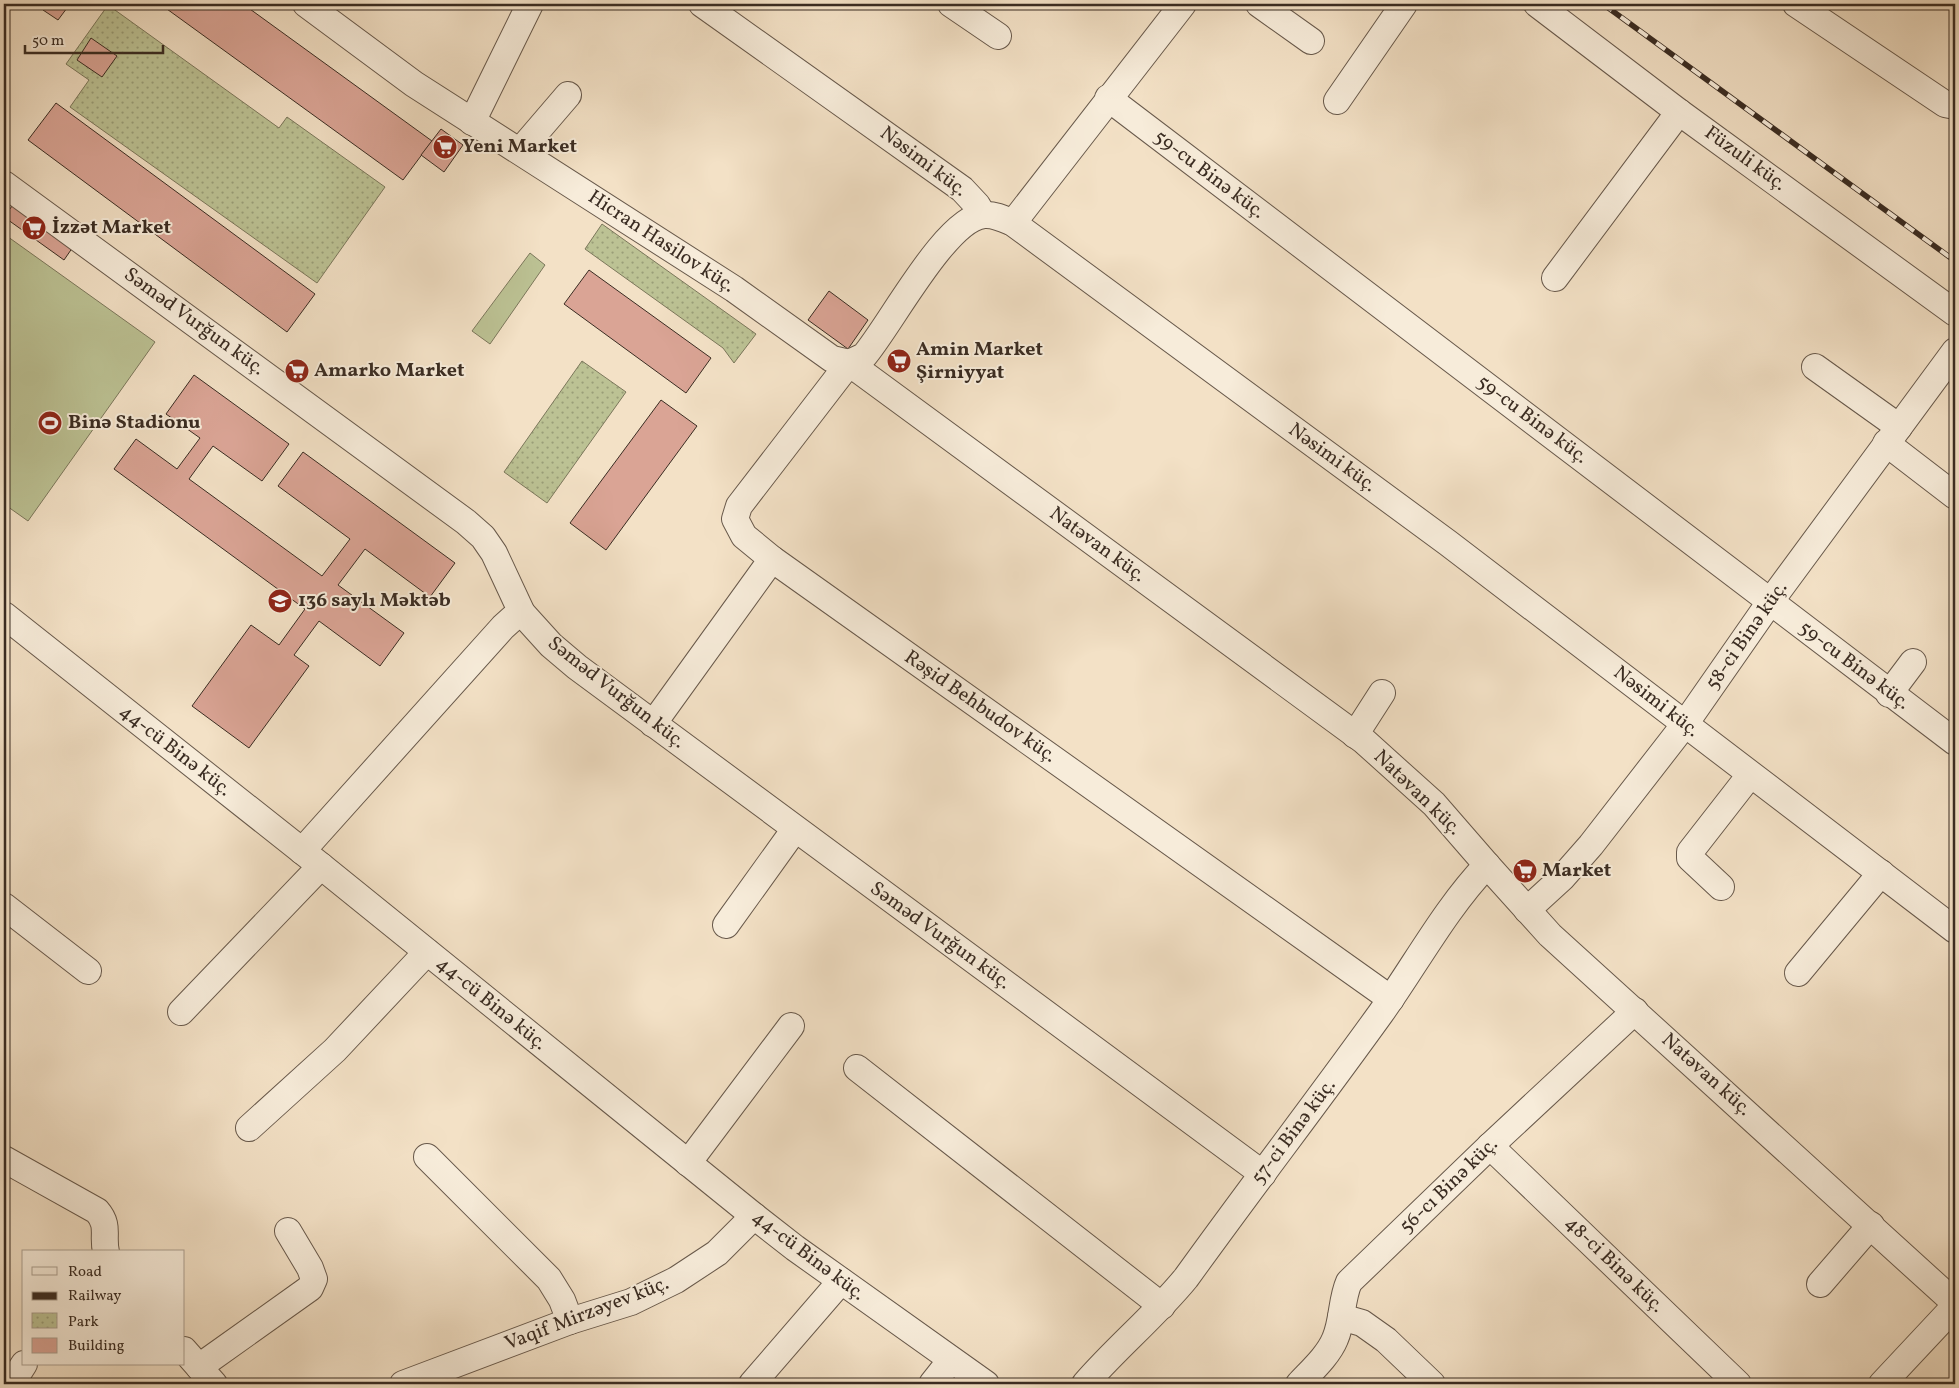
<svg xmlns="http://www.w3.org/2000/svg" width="1959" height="1388" font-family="Vollkorn,serif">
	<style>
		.grass { fill: #bcc294; stroke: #7b775b }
		.park { fill: url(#park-dots); stroke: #7b775b }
		.building { fill: #daa495; stroke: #3a2c22 }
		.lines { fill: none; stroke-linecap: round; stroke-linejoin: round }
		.minor-casing { stroke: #68594b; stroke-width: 28 }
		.minor { stroke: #f7ecda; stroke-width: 26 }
		.rail-casing { stroke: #3a2c22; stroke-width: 5.5 }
		.rail { stroke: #f7ecda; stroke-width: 4; stroke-dasharray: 11; stroke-linecap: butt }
		.labels { text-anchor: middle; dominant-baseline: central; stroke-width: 4; stroke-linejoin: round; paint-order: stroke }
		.poi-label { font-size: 20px; font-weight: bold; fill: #3a2c22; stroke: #f7ecda; text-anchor: start }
		.street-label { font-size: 20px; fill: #3a2c22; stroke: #f7ecda }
	</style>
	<defs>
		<pattern id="park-dots" width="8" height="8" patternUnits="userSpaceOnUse" patternTransform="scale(1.25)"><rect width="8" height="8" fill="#bcc294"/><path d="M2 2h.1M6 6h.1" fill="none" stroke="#9a9e78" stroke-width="1.8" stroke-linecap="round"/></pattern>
	</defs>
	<rect width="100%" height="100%" fill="#f3e1c6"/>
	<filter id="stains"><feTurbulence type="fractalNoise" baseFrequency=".004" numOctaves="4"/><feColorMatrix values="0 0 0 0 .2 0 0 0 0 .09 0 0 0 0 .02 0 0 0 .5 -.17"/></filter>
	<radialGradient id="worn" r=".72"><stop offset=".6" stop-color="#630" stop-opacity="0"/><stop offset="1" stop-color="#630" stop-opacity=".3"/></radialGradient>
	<g class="grass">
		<polygon points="4,234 155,342 28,521 4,504"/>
		<polygon points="530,253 545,265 490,344 472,331"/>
	</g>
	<g class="park">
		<polygon points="108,5 279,128 287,117 385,187 317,283 70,107 89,80 66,64"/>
		<polygon points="602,224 756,334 734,363 723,348 585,249"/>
		<polygon points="582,361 626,392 547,503 504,472"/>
	</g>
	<g class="building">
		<polygon points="48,4 70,4 58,20 43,10"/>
		<polygon points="160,4 243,4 432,141 403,180"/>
		<polygon points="91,38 117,56 102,77 77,60"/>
		<polygon points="56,103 315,294 287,332 28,140"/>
		<polygon points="441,129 463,145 444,172 421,155"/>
		<polygon points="15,202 75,244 64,260 4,217"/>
		<polygon points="589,270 711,358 686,393 564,304"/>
		<polygon points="829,291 868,320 848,349 808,320"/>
		<polygon points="194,375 289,444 262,481 213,446 189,479 322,576 350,539 278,486 303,452 455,563 430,597 365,549 338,585 404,633 380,666 319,621 294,655 309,666 249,748 192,706 251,625 279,645 305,609 114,469 136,439 177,469 200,438 166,414"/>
		<polygon points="661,400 697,426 606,550 570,523"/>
	</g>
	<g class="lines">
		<defs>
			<g id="minor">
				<path d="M306 4 414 84 734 289 832 359 849 363 864 356C890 326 945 219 984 215 994 214 1004 219 1013 223L1448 543 1955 930"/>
				<polyline points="702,4 962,189 977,205 983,215"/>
				<polyline points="951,4 998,36"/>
				<polyline points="1259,4 1311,41"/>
				<polyline points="1537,4 1679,112 1955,313"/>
				<polyline points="1796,4 1945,104 1955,106"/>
				<polyline points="1108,98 1955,742"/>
				<polyline points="1337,101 1404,4"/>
				<polyline points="472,122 530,4"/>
				<polyline points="520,151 568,95"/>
				<polyline points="4,184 466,522 483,537 494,553 522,613 551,645 577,667 1263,1174"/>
				<polyline points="1013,223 1183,4"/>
				<polyline points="1555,278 1679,112"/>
				<polyline points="1815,367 1899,427"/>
				<polyline points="1886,443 1955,496"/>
				<polyline points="4,615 321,866 754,1216 795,1248 986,1384"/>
				<polyline points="1889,694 1913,662"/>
				<polyline points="653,724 772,559"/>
				<polyline points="1355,735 1382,693"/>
				<polyline points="302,851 503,627 513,618 522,613"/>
				<polyline points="1721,887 1690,858 1690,852 1750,775"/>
				<polyline points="4,906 88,971"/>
				<polyline points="1527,910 1562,878 1591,845 1685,724 1770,602 1955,351"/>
				<polyline points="726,925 795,829"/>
				<polyline points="1798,973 1881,873"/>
				<polyline points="1391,999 772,559 744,536 735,519 739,506 849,363 1364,741 1434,804 1487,865 1550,935 1955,1303"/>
				<polyline points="181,1012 321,866"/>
				<polyline points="857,1068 1162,1306"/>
				<polyline points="249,1128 335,1050 427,952"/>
				<polyline points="1490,1146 1738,1384"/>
				<polyline points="427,1157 549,1279 562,1300 570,1321"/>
				<path d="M4 1159 97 1211C110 1226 102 1235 106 1252"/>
				<polyline points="688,1163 791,1026"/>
				<polyline points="1820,1284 1871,1225"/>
				<polyline points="1341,1317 1362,1323 1386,1340 1432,1384"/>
				<polyline points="184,1350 214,1384"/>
				<polyline points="199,1367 310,1288 314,1279 310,1268 288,1231"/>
				<polyline points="17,1375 24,1364"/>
				<polyline points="403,1384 570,1321 631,1302 676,1280 717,1253 754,1216"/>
				<polyline points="752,1384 841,1281"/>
				<polyline points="932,1384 951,1360"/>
				<path d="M1085 1384C1117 1347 1155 1316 1186 1278 1250 1189 1317 1102 1381 1013 1416 964 1445 909 1487 865"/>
				<path d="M1299 1384C1311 1371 1328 1356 1335 1339 1343 1321 1341 1300 1349 1282L1490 1146 1635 1011"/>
				<polyline points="1882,1384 1955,1306"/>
			</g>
		</defs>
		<use href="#minor" class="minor-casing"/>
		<use href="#minor" class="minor"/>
		<defs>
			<polyline id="rail" points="1603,4 1955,261"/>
		</defs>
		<use href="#rail" class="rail-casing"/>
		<use href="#rail" class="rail"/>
	</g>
	<defs>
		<symbol id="supermarket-disc" viewBox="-11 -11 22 22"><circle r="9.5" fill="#8f2418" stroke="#f7ecda"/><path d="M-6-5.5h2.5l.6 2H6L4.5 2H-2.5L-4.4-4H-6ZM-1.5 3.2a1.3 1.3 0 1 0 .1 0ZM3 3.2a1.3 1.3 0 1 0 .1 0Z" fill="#fff"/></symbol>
		<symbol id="stadium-disc" viewBox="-11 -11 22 22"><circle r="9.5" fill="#8f2418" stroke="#f7ecda"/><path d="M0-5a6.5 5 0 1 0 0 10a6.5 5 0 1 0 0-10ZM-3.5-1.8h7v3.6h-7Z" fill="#fff"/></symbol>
		<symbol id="school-disc" viewBox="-11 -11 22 22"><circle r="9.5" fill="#8f2418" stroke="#f7ecda"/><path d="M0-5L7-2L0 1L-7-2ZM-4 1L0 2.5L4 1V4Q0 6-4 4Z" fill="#fff"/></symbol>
	</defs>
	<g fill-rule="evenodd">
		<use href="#supermarket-disc" x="431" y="133" width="28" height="28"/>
		<use href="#supermarket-disc" x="20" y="214" width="28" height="28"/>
		<use href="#supermarket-disc" x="885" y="347" width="28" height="28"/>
		<use href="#supermarket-disc" x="283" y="357" width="28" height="28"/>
		<use href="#stadium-disc" x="36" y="409" width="28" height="28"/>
		<use href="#school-disc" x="266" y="587" width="28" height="28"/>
		<use href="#supermarket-disc" x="1511" y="857" width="28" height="28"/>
	</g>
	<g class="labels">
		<g class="poi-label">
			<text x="462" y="147">Yeni Market</text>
			<text x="52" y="228">İzzət Market</text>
			<text x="916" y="350">Amin Market<tspan x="916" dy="23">Şirniyyat</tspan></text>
			<text x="314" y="371">Amarko Market</text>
			<text x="68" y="423">Binə Stadionu</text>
			<text x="298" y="601">136 saylı Məktəb</text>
			<text x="1542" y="871">Market</text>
		</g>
		<g class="street-label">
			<text transform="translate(1745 159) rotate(36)">Füzuli küç.</text>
			<text transform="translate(923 162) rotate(37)">Nəsimi küç.</text>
			<text transform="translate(1209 175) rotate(37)">59-cu Binə küç.</text>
			<text transform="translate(661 242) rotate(33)">Hicran Hasilov küç.</text>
			<text transform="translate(194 322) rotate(36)">Səməd Vurğun küç.</text>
			<text transform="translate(1532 420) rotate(37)">59-cu Binə küç.</text>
			<text transform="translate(1332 458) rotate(36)">Nəsimi küç.</text>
			<text transform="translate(1097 545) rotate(36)">Natəvan küç.</text>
			<text transform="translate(1747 636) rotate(-55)">58-ci Binə küç.</text>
			<text transform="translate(1854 666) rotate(37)">59-cu Binə küç.</text>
			<text transform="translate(616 693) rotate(38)">Səməd Vurğun küç.</text>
			<text transform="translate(1656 702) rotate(38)">Nəsimi küç.</text>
			<text transform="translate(980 707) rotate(35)">Rəşid Behbudov küç.</text>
			<text transform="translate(175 751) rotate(38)">44-cü Binə küç.</text>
			<text transform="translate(1417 793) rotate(44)">Natəvan küç.</text>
			<text transform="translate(940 936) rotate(36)">Səməd Vurğun küç.</text>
			<text transform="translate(491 1004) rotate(39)">44-cü Binə küç.</text>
			<text transform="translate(1706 1075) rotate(42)">Natəvan küç.</text>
			<text transform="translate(1294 1132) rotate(-53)">57-ci Binə küç.</text>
			<text transform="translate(1449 1186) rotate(-44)">56-cı Binə küç.</text>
			<text transform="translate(808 1256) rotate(37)">44-cü Binə küç.</text>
			<text transform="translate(1614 1265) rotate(44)">48-ci Binə küç.</text>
			<text transform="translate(587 1314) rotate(-21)">Vaqif Mirzəyev küç.</text>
		</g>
	</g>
	<rect width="1959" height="1388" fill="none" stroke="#f3e1c6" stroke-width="20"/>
	<rect x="5" y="5" width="1949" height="1378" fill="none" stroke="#3a2c22" stroke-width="2.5"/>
	<rect x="10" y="10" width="1939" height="1368" fill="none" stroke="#3a2c22"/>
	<rect x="22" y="1250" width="162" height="115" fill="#f7ecda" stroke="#ab9f90"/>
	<rect x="32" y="1267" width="25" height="8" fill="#f7ecda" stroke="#ab9f90"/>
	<text x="68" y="1276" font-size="15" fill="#3a2c22">Road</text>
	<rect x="32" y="1292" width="25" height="8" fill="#3a2c22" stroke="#ab9f90"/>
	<text x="68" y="1300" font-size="15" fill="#3a2c22">Railway</text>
	<rect x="32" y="1313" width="25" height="15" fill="url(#park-dots)" stroke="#ab9f90"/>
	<text x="68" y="1326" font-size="15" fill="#3a2c22">Park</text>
	<rect x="32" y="1338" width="25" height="15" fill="#daa495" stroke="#ab9f90"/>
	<text x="68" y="1350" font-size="15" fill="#3a2c22">Building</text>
	<path d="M25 45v8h138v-8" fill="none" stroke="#3a2c22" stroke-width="2.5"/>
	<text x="32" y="45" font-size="15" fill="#3a2c22" stroke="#f7ecda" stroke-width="4" paint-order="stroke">50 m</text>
	<rect width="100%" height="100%" filter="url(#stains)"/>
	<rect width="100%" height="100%" fill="url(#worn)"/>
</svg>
